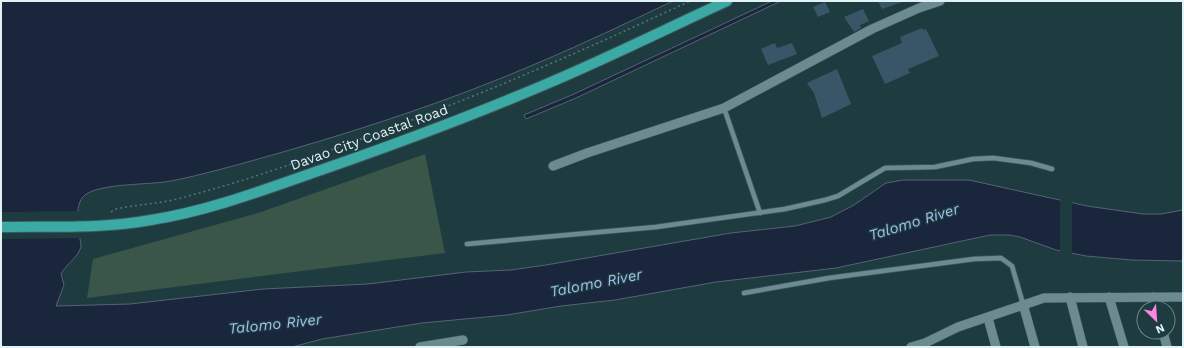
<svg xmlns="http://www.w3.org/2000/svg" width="1184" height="348" font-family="'Work Sans',sans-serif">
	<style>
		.green { fill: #395648 }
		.water { fill: #19263c; stroke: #556474 }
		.pier { fill: #1e3b40 }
		.building { fill: #395668 }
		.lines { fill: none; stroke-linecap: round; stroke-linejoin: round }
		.service-casing { stroke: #3e585d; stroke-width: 6 }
		.minor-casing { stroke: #3e585d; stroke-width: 10 }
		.primary-casing { stroke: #3e585d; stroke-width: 12 }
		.path { stroke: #5a7478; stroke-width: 1.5; stroke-dasharray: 2 3; stroke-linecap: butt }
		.service { stroke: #6c8b91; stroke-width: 4.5 }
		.minor { stroke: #6c8b91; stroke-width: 9 }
		.primary { stroke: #3baaa5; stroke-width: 10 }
		.labels { text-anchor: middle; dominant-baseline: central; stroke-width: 3; stroke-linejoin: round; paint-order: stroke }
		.street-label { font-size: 14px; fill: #e2f3f6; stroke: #1e3b40 }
		.water-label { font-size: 15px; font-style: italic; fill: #a3c0f0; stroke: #1e3b40 }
	</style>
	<rect width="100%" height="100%" fill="#1e3b40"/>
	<polygon class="green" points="425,154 445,253 87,298 93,259 261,212"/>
	<g class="water">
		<path d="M1 1H673C629 22 585 43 540 62 436 107 326 141 218 170 202 174 187 178 171 181 151 185 100 183 85 195 72 205 80 233 81 247 77 259 66 264 61 274L64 285 56 306 130 304 263 289 368 284 466 272 511 270 546 265 731 233 795 226 831 217 854 205 886 183 903 180H969L1087 206 1143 214H1161L1183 210V261L1132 260 1086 256 1056 250 1020 237 1009 235H990L836 268 716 282 615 300 561 306 507 315 422 323 322 339 292 347H1Z"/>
		<polygon points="772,1 781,1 576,98 526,119 524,115 574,94"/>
	</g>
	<g class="pier">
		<polygon points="1060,199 1072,201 1072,255 1060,253"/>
		<polygon points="80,211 82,238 1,239 1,212"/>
	</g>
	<g class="building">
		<polygon points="878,1 901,1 902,2 882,9"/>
		<polygon points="825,2 830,12 818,17 813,7"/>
		<polygon points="863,9 869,21 860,25 861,28 854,32 844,17"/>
		<polygon points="922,28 923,30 926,29 939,56 908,69 910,73 885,84 872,56 902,43 900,37"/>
		<polygon points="775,43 777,48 792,43 797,54 768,65 761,49"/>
		<polygon points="837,69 851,104 822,118 814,93 807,83"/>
	</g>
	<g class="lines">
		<defs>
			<g id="service">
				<polyline points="724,108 760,213"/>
				<polyline points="467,244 656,227 785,209 825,200 838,196 885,168 935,167 973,159 993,158 1031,163 1052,169"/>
				<polyline points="744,293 829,278 974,259 1001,258 1012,266 1023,304"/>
			</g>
			<g id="minor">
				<polyline points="553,166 587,153 724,108 872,29 919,8 940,1"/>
				<polyline points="1070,297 1083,347"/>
				<polyline points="1109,297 1124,347"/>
				<polyline points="1153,297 1156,308"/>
				<polyline points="1023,304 1035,347"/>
				<polyline points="988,318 996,347"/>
				<polyline points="1163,332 1167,347"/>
				<polyline points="420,347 463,340"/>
				<polyline points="911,347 925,343 958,327 1044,298 1183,297"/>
			</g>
			<path id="primary" d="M1 227C51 226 102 229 151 220 209 211 266 189 321 170 396 144 471 116 544 85 606 59 666 29 727 1"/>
		</defs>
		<use href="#service" class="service-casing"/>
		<use href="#minor" class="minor-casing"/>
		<use href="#primary" class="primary-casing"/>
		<path class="path" d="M111 212 116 209C135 205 154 204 173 200 240 183 305 160 369 136 479 96 585 50 690 1"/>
		<use href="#service" class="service"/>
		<use href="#minor" class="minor"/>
		<use href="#primary" class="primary"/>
	</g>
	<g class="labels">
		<g class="street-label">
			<text transform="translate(369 137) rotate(-20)">Davao City Coastal Road</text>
		</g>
		<g class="water-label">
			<text transform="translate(914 222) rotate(-17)">Talomo River</text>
			<text transform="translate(596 283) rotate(-11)">Talomo River</text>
			<text transform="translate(275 324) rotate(-6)">Talomo River</text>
		</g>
	</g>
	<rect width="1184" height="348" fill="none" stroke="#e2f3f6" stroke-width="4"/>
	<g transform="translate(1156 320) rotate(155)"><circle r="19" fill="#1e3b40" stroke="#6c8589"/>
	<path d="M0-3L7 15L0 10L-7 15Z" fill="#fb86e5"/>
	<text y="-6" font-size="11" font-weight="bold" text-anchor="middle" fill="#e2f3f6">N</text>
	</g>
</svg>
